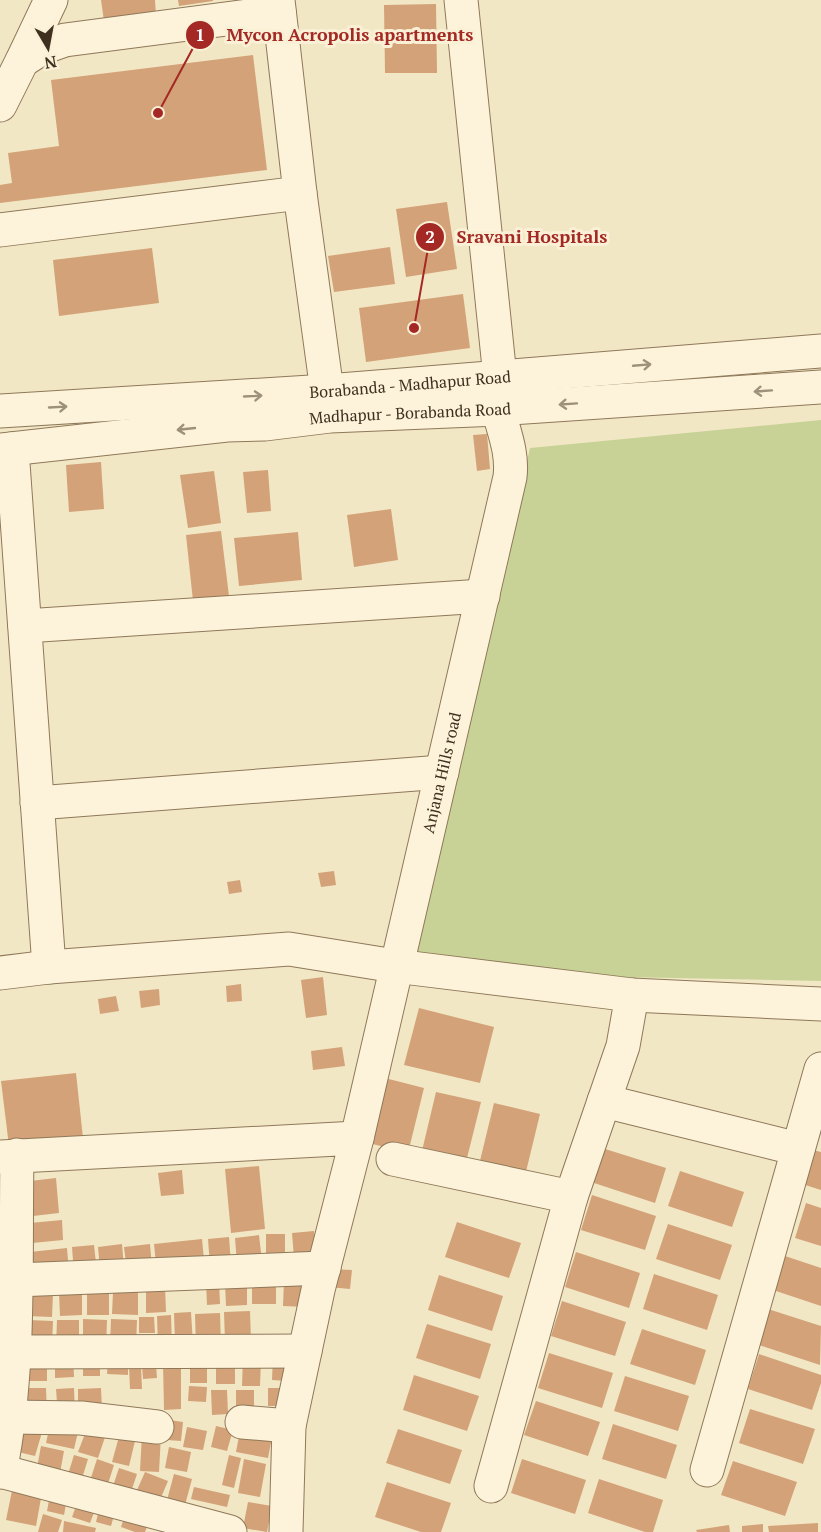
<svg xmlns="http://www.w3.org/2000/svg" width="821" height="1532" font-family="'PT Serif',serif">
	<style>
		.green { fill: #c8d297 }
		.building { fill: #d3a278 }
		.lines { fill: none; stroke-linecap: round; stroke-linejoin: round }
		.minor-casing { stroke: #8f7859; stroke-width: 35 }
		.minor { stroke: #fcf3da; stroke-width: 33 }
		.oneway { stroke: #9d917c }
		.labels { text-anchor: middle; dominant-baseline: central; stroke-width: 6; stroke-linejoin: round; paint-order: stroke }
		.street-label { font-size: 16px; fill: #3e2f1e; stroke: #f9f0d6 }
		.leader { fill: none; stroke: #a42823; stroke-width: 2 }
		.callout-dot { fill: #a42823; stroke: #f9f0d6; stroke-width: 2 }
		.mark-label { font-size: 18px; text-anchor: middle; font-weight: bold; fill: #fff }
		.callout-label { font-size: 18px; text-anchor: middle; font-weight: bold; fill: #a42823; stroke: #f9f0d6; stroke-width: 6; stroke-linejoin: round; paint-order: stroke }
	</style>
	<rect width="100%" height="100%" fill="#f2e7c5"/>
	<polygon class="green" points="821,420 821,981 624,977 415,953 530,448"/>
	<g class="building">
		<polygon points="101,0 155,0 156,16 104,21"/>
		<polygon points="178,0 213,0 213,1 179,6"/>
		<polygon points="436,4 437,73 385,73 384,5"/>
		<polygon points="253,55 267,170 0,203 0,185 12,183 8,153 59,146 51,80"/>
		<polygon points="447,202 457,269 406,277 396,209"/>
		<polygon points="390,247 395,284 334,292 328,256"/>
		<polygon points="152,248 159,303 59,316 53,260"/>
		<polygon points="463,294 470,348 366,362 359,308"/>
		<polygon points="487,434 490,469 477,471 473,435"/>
		<polygon points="101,462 104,509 69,512 66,465"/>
		<polygon points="268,470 271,511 247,513 243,472"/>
		<polygon points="214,471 221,523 188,528 180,475"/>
		<polygon points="391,509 398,560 354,567 347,515"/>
		<polygon points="221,531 229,596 193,601 186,535"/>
		<polygon points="298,532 302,580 239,586 234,538"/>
		<polygon points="334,871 336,885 321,887 318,873"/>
		<polygon points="240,880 242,892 229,894 227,882"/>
		<polygon points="323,977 327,1015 306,1018 301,980"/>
		<polygon points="241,984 242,1001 227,1002 226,986"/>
		<polygon points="159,989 160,1005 141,1008 139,991"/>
		<polygon points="116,996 119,1011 100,1014 98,999"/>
		<polygon points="419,1008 494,1027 480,1083 404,1065"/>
		<polygon points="342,1047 345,1066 313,1070 311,1051"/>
		<polygon points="76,1073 83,1138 9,1146 1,1081"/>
		<polygon points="377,1076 424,1088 408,1153 357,1140"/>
		<polygon points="436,1092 481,1102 465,1166 421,1155"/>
		<polygon points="494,1103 540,1114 524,1180 478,1169"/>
		<polygon points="602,1148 666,1168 655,1203 591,1182"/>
		<polygon points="813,1150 821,1152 821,1190 802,1184"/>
		<polygon points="259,1166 265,1229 231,1233 225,1169"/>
		<polygon points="182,1170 184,1194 161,1196 158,1173"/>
		<polygon points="680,1171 744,1192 732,1227 668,1206"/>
		<polygon points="56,1178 59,1213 33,1216 30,1181"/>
		<polygon points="592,1195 656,1216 645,1250 581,1230"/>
		<polygon points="806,1203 821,1208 821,1246 795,1238"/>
		<polygon points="62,1220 63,1240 32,1243 30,1223"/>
		<polygon points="457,1222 521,1243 509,1278 445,1257"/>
		<polygon points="668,1224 732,1245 720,1280 656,1259"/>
		<polygon points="314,1231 316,1256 294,1258 292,1233"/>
		<rect x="266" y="1234" width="19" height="22"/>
		<polygon points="259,1235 262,1261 237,1264 235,1238"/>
		<polygon points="229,1237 231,1264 210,1266 208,1239"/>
		<polygon points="202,1239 204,1260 156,1264 154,1244"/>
		<polygon points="122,1244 124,1268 100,1270 98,1247"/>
		<polygon points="150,1244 152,1268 127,1271 124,1247"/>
		<polygon points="94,1245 97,1272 74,1274 72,1247"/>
		<polygon points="67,1248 69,1272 32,1276 30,1252"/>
		<polygon points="576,1252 640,1273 629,1308 565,1287"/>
		<polygon points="785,1256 821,1268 821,1306 773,1290"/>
		<polygon points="330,1269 352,1270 350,1289 328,1287"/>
		<polygon points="654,1274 718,1295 707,1330 643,1309"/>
		<polygon points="439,1275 503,1296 492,1331 428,1310"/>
		<rect x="252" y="1277" width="24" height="27"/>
		<polygon points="284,1280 307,1281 306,1307 283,1306"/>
		<polygon points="219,1281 220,1304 207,1305 206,1282"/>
		<polygon points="247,1282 247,1305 226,1306 225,1283"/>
		<polygon points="165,1286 166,1312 146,1313 146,1287"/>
		<polygon points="28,1291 53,1293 52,1317 27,1316"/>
		<polygon points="59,1292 82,1292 82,1315 60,1316"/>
		<polygon points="113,1292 138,1292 138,1315 112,1314"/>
		<rect x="87" y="1293" width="22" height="22"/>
		<polygon points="562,1301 626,1322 615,1356 551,1336"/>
		<polygon points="768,1309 821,1326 820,1365 756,1344"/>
		<polygon points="250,1311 251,1341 225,1342 224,1312"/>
		<polygon points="191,1312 193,1344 175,1344 174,1313"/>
		<polygon points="220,1313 221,1347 196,1348 195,1314"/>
		<polygon points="171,1315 172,1346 158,1347 157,1316"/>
		<polygon points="139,1317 154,1317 155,1333 139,1333"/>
		<polygon points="83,1319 107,1320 106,1348 83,1347"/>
		<polygon points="111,1319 137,1320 136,1346 110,1345"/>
		<polygon points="28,1320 53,1321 52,1346 27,1345"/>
		<polygon points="57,1320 79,1320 79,1346 56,1346"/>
		<polygon points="427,1324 491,1344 480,1379 416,1358"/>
		<polygon points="642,1329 706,1350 695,1385 630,1364"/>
		<polygon points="549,1353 613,1373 602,1408 538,1388"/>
		<polygon points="759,1354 821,1375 821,1383 812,1410 748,1389"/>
		<polygon points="73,1355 74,1377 55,1378 55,1356"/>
		<polygon points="29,1356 47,1357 47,1381 28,1381"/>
		<polygon points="273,1356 289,1357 287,1381 272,1380"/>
		<polygon points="243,1357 261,1358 260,1386 242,1386"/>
		<polygon points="83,1359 100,1360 100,1376 83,1376"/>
		<polygon points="108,1359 128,1359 128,1375 107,1374"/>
		<rect x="216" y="1359" width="19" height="25"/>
		<rect x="190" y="1360" width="17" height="23"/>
		<polygon points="163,1363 181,1363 181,1409 164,1410"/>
		<polygon points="156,1365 157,1378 143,1379 142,1366"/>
		<polygon points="129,1366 141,1366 142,1389 130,1389"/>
		<polygon points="414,1375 479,1396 467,1431 403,1410"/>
		<polygon points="625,1376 689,1396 678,1431 614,1411"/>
		<polygon points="189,1386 207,1387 206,1402 188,1401"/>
		<polygon points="23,1388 46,1388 47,1415 24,1415"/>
		<polygon points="74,1388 75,1415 58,1416 56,1389"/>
		<polygon points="101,1388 102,1411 78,1412 78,1389"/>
		<rect x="268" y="1388" width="16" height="18"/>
		<polygon points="211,1390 227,1390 228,1414 212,1415"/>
		<polygon points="236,1390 254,1390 254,1417 236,1418"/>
		<polygon points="536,1401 600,1422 588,1456 524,1435"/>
		<polygon points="750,1409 815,1429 803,1464 739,1443"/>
		<polygon points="169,1420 183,1422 181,1441 167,1440"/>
		<polygon points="26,1424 43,1429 35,1456 18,1452"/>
		<polygon points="613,1424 677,1445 666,1479 602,1459"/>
		<polygon points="50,1425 78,1432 74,1449 46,1443"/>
		<polygon points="216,1426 233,1430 227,1451 211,1447"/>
		<polygon points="187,1427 207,1431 203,1450 183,1447"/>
		<polygon points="398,1429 462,1450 450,1484 386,1463"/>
		<polygon points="86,1431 105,1437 98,1458 78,1452"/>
		<polygon points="240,1431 272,1437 268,1458 236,1452"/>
		<polygon points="120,1433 136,1437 129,1466 112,1462"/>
		<polygon points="142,1434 161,1436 159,1472 140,1471"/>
		<polygon points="41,1446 64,1451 60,1473 37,1468"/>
		<polygon points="169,1447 191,1452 187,1472 165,1468"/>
		<polygon points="74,1455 88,1459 80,1485 66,1481"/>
		<polygon points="229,1455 241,1458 234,1488 222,1485"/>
		<polygon points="97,1459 114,1465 106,1490 89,1484"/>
		<polygon points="244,1459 266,1464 260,1497 238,1493"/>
		<polygon points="522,1459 586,1480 575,1514 511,1493"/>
		<polygon points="733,1461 797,1482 785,1516 721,1495"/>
		<polygon points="119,1468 137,1474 130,1495 112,1489"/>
		<polygon points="145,1472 168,1481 160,1500 137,1490"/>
		<polygon points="174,1474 192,1479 185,1505 167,1500"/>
		<polygon points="599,1479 663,1500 653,1532 645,1532 588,1513"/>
		<polygon points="14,1481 43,1487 36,1526 6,1520"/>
		<polygon points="387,1482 451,1503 441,1532 421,1532 375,1517"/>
		<polygon points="194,1487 230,1495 227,1507 191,1499"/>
		<polygon points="51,1490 68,1493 64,1515 47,1511"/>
		<polygon points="80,1495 98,1502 90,1523 72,1517"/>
		<polygon points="101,1501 117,1505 111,1526 96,1522"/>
		<polygon points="248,1502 272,1506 267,1532 243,1528"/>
		<polygon points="128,1506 152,1514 145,1532 135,1532 121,1527"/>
		<polygon points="43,1514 62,1520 58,1532 38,1532"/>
		<polygon points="64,1521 96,1528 95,1532 63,1532"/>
		<polygon points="818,1523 818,1532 769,1532 768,1526"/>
		<polygon points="763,1524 763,1532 742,1532 742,1526"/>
		<polygon points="729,1525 730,1532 697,1532 696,1530"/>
	</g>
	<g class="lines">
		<defs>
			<g id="minor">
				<polyline points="278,0 300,193 327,391"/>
				<polyline points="461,0 500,377"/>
				<polyline points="22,61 51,0"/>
				<polyline points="0,105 22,61 42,48 65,40 279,12"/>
				<polyline points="0,230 300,193"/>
				<path id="s1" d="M0 411 327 391 821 351"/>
				<polyline points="12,449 49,967"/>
				<path id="s2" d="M0 450 227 425 265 424 330 416 498 409 821 387"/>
				<polyline points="25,626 483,596"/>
				<polyline points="37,803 442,772"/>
				<polyline points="0,973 49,967 289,949 395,966 632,995 821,1004"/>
				<polyline points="604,1101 798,1149"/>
				<path id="s3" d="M357 1138 510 477C513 453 504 432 498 409"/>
				<polyline points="0,1157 357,1138 318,1290 289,1426 286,1532"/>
				<polyline points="393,1159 571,1197"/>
				<polyline points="15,1280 324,1268"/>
				<polyline points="15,1352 305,1351"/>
				<polyline points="8,1417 81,1418 157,1427"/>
				<polyline points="242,1422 289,1426"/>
				<polyline points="707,1470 821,1069"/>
				<polyline points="0,1471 230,1532"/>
				<path d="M0 1472C21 1368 15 1261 17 1155"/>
				<polyline points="491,1486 571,1197 623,1046 632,995"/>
			</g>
		</defs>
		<use href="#minor" class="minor-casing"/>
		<use href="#minor" class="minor"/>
	</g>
	<defs><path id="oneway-shaft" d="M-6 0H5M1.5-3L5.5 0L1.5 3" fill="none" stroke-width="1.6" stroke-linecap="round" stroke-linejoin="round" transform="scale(1.5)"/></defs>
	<g class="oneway">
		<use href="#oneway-shaft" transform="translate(642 365) rotate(-5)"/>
		<use href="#oneway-shaft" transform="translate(763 391) rotate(176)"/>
		<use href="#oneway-shaft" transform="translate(253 396) rotate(-3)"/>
		<use href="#oneway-shaft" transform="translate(568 404) rotate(176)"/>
		<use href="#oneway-shaft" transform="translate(58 407) rotate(-3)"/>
		<use href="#oneway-shaft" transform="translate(186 429) rotate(174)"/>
	</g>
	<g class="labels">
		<g class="street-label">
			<text stroke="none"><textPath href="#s1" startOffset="411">Borabanda - Madhapur Road</textPath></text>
			<text stroke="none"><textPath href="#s2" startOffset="412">Madhapur - Borabanda Road</textPath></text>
			<text stroke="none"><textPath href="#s3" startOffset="375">Anjana Hills road</textPath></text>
		</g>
	</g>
	<path class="leader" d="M158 113L200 35M414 328L430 237"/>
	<g class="callout-dot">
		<circle cx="158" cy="113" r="6"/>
		<circle cx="414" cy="328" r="6"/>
		<circle cx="200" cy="35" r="15"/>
		<circle cx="430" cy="237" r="15"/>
	</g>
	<g class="mark-label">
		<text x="200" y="41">1</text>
		<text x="430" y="243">2</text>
	</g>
	<g class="callout-label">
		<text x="350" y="41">Mycon Acropolis apartments</text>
		<text x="532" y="243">Sravani Hospitals</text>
	</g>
	<g transform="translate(48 48) rotate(170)" stroke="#f9f0d6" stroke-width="4.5" paint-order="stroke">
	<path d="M0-4.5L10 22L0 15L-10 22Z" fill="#3e2f1e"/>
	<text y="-9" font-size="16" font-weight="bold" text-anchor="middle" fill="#3e2f1e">N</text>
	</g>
</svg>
